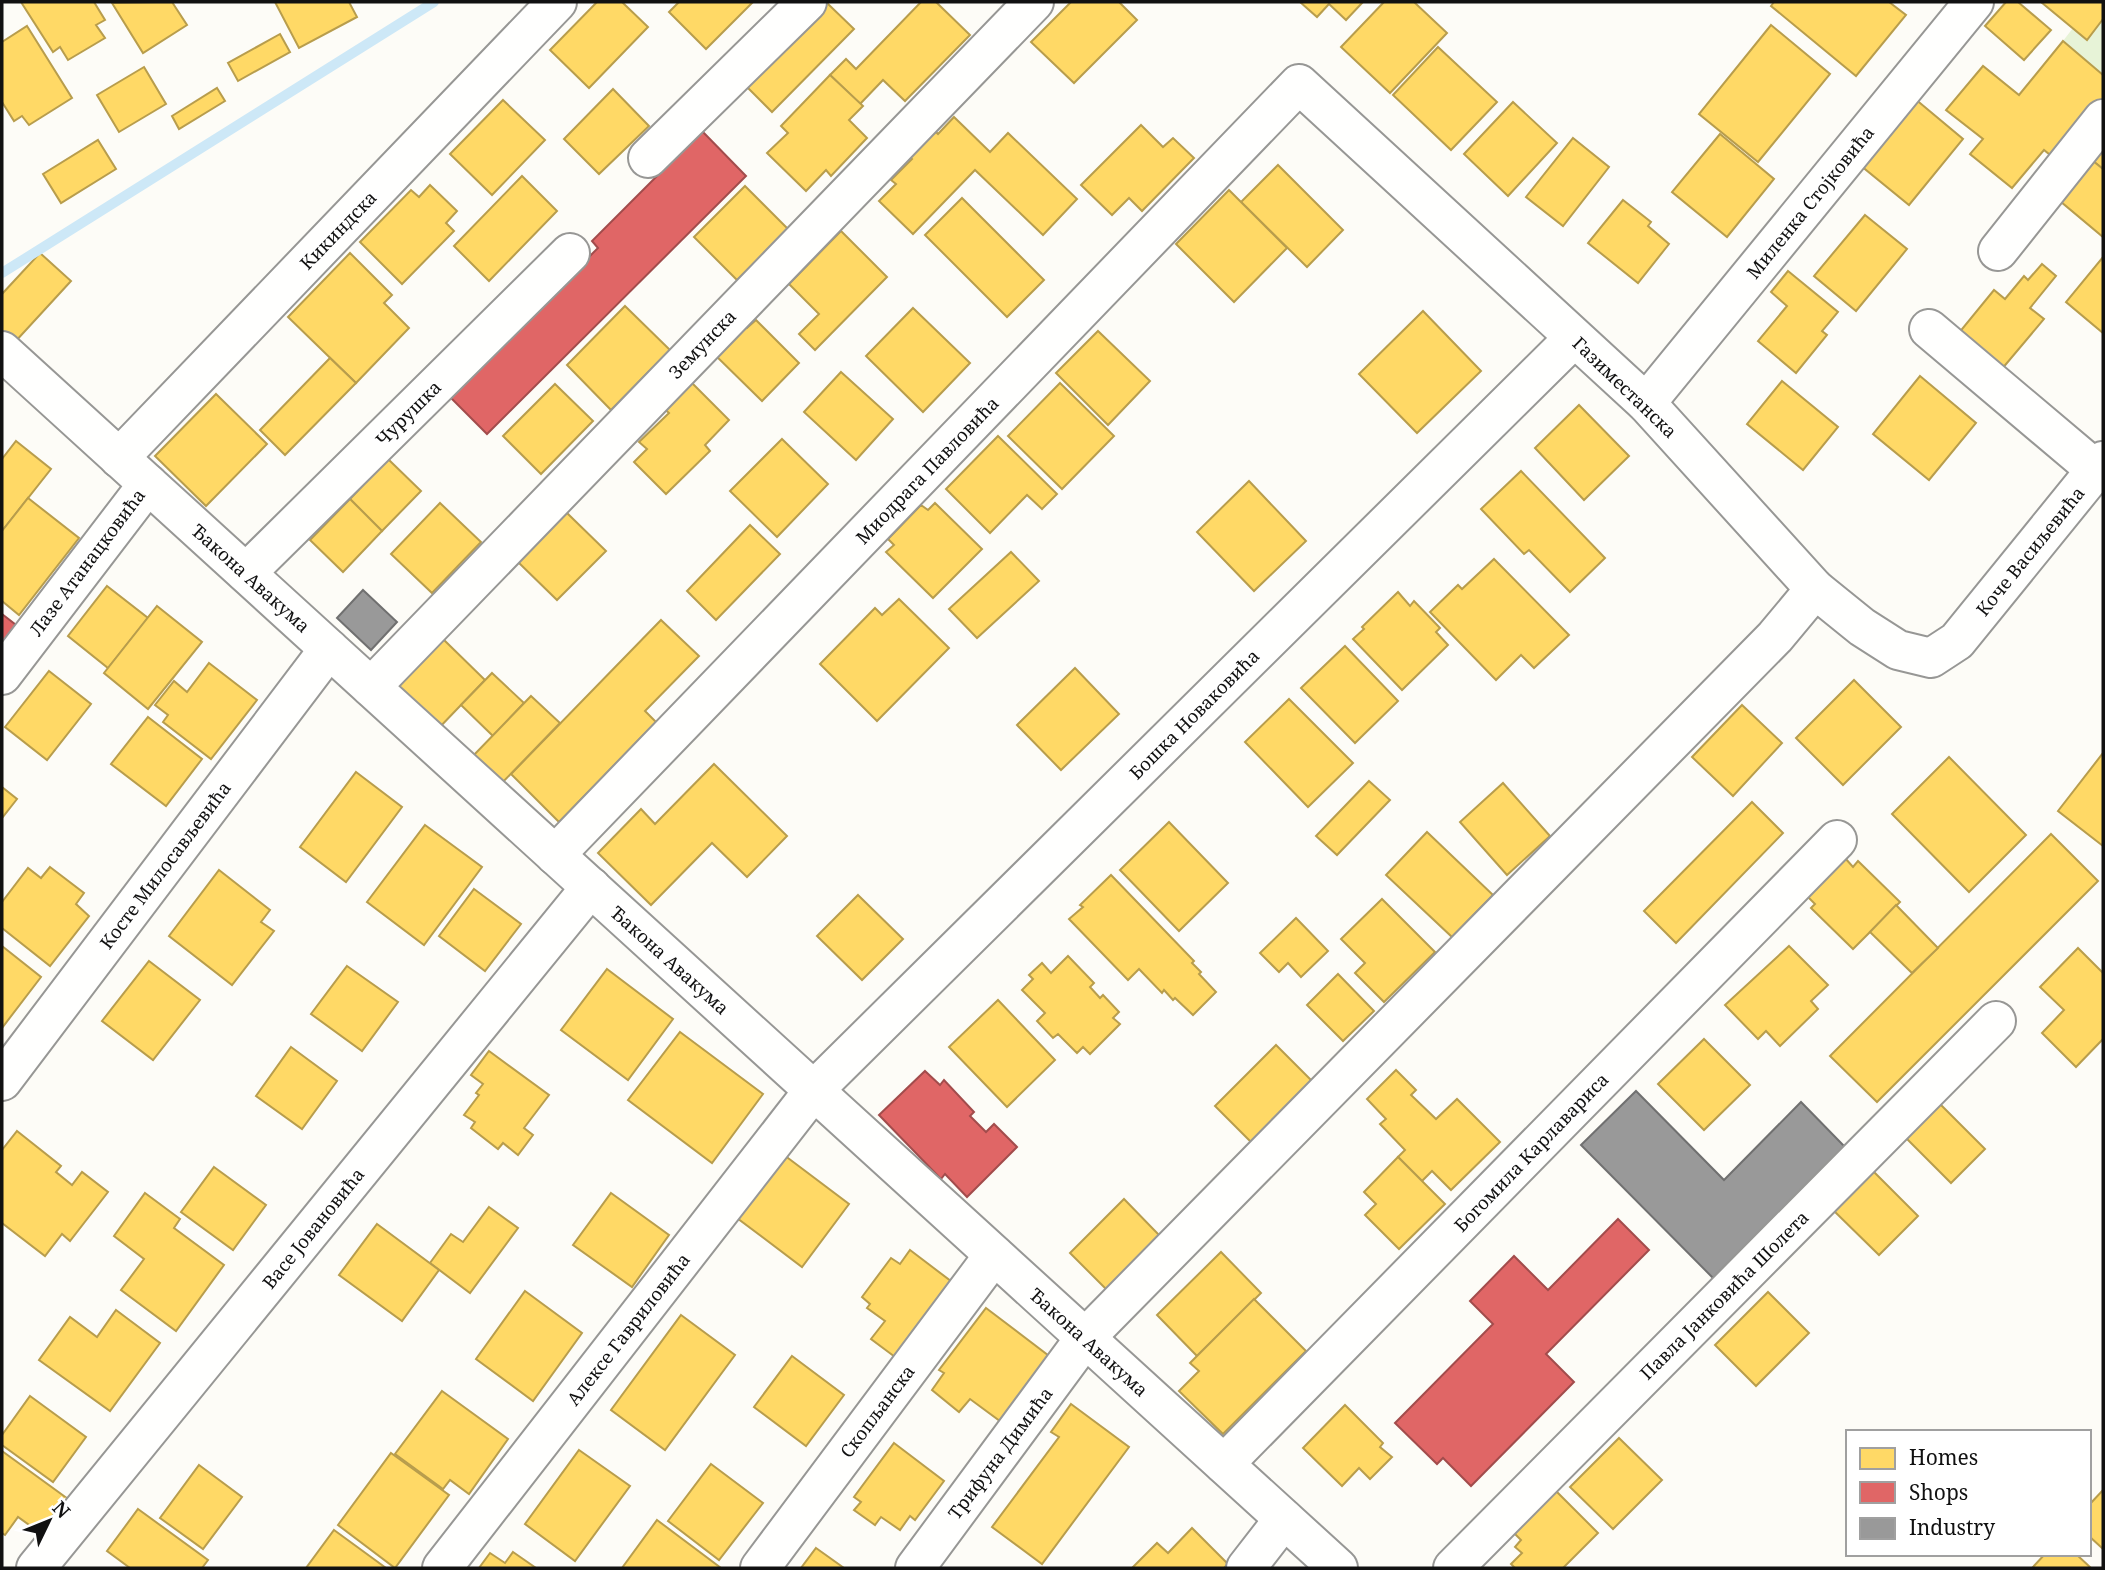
<svg xmlns="http://www.w3.org/2000/svg" width="2105" height="1570" font-family="'Noto Serif',serif">
	<style>
		.green { fill: #e7f3d7 }
		.homes { fill: #ffd966; stroke: #b89d4c; stroke-width: 2 }
		.shops { fill: #e06666; stroke: #a24c4c; stroke-width: 2 }
		.industry { fill: #999; stroke: #707070; stroke-width: 2 }
		.lines { fill: none; stroke-linecap: round; stroke-linejoin: round }
		.stream { stroke: #cde8f7; stroke-width: 10 }
		.minor-casing { stroke: #979795; stroke-width: 42 }
		.minor { stroke: #fffffe; stroke-width: 38 }
		.labels { text-anchor: middle; dominant-baseline: central; stroke-width: 7; stroke-linejoin: round; paint-order: stroke }
		.street-label { font-size: 18px; fill: #111; stroke: #fff }
	</style>
	<rect width="100%" height="100%" fill="#fdfcf7"/>
	<polygon class="green" points="2103,19 2103,75 2063,41 2073,28 2087,39"/>
	<g class="homes">
		<polygon points="21,2 94,2 105,20 96,25 105,38 68,60 60,47 53,52"/>
		<polygon points="172,2 187,25 143,53 112,3"/>
		<polygon points="275,2 349,2 357,17 299,48"/>
		<polygon points="597,2 622,2 648,27 589,88 550,50"/>
		<polygon points="679,2 753,2 706,49 669,12"/>
		<polygon points="821,2 826,2 854,29 772,112 742,82"/>
		<polygon points="921,2 936,2 970,35 905,101 883,80 860,104 830,75 846,59 856,69"/>
		<polygon points="1071,2 1119,2 1137,20 1074,83 1031,42"/>
		<polygon points="1300,2 1363,2 1346,20 1329,4 1317,17"/>
		<polygon points="1384,2 1414,2 1447,33 1390,93 1341,47"/>
		<polygon points="1774,2 1889,2 1906,15 1856,76 1771,6"/>
		<polygon points="2006,2 2018,2 2051,30 2024,60 1985,26"/>
		<polygon points="2041,2 2103,2 2103,19 2087,40"/>
		<polygon points="1771,25 1830,74 1758,162 1699,114"/>
		<polygon points="27,26 72,98 29,125 22,116 14,121 2,102 2,42"/>
		<polygon points="280,34 290,52 238,81 228,63"/>
		<polygon points="2063,41 2103,75 2103,100 2055,159 2044,150 2012,188 1970,154 1983,139 1946,110 1983,66 2019,95"/>
		<polygon points="1438,47 1497,102 1451,150 1393,95"/>
		<polygon points="144,67 166,104 119,132 97,95"/>
		<polygon points="830,75 863,106 849,120 867,138 831,176 826,170 806,191 767,153 788,133 781,126"/>
		<polygon points="217,88 225,101 179,129 172,116"/>
		<polygon points="613,89 649,126 599,174 564,139"/>
		<polygon points="1914,98 1963,139 1909,205 1860,165"/>
		<polygon points="503,100 545,140 492,195 450,154"/>
		<polygon points="1513,102 1557,143 1508,196 1464,154"/>
		<polygon points="954,117 990,152 1008,133 1077,199 1043,235 975,170 913,234 879,201 896,184 891,180 912,159 908,155 933,129 938,134"/>
		<polygon points="1141,125 1163,147 1173,138 1194,158 1142,211 1129,198 1112,215 1081,185"/>
		<polygon points="1720,134 1774,179 1727,237 1672,192"/>
		<polygon points="1573,138 1609,167 1563,226 1526,197"/>
		<polygon points="98,140 116,169 61,203 43,174"/>
		<polygon points="2103,148 2103,169 2093,161"/>
		<polygon points="2093,161 2103,169 2103,237 2060,201"/>
		<polygon points="1278,165 1343,230 1307,267 1241,202"/>
		<polygon points="522,176 557,211 489,281 454,246"/>
		<polygon points="430,185 457,211 446,223 454,231 402,284 360,242 411,190 419,197"/>
		<polygon points="745,186 788,229 737,280 694,237"/>
		<polygon points="1229,190 1287,248 1234,302 1176,244"/>
		<polygon points="962,198 1044,280 1007,317 925,235"/>
		<polygon points="1623,200 1651,222 1648,226 1669,244 1638,283 1588,243"/>
		<polygon points="1865,215 1907,249 1856,311 1814,276"/>
		<polygon points="841,231 887,277 815,350 799,334 819,314 789,284"/>
		<polygon points="40,253 71,281 14,343 2,331 2,294"/>
		<polygon points="350,253 392,295 384,303 409,328 356,383 288,317"/>
		<polygon points="2103,257 2103,333 2066,302"/>
		<polygon points="2042,264 2056,276 2030,308 2044,319 1996,376 1953,340 1994,290 2005,299 2024,276 2028,280"/>
		<polygon points="1788,271 1838,312 1822,331 1827,335 1796,373 1758,341 1787,306 1771,292"/>
		<polygon points="625,306 670,350 611,410 567,365"/>
		<polygon points="913,308 970,363 923,412 866,356"/>
		<polygon points="1423,311 1481,371 1417,433 1359,374"/>
		<polygon points="756,320 799,363 762,401 712,352 741,322 747,328"/>
		<polygon points="1098,331 1150,381 1108,425 1056,373"/>
		<polygon points="330,358 356,383 285,455 260,430"/>
		<polygon points="841,372 893,419 856,460 804,412"/>
		<polygon points="1920,376 1976,423 1929,480 1873,434"/>
		<polygon points="688,379 729,420 705,445 710,451 666,494 634,462 647,449 639,442 669,413 661,406"/>
		<polygon points="1782,381 1838,427 1803,470 1747,424"/>
		<polygon points="1060,383 1114,436 1062,489 1008,436"/>
		<polygon points="555,384 593,421 541,474 503,436"/>
		<polygon points="216,394 267,444 206,506 155,456"/>
		<polygon points="1579,405 1629,456 1584,500 1535,448"/>
		<polygon points="998,436 1057,494 1042,509 1027,495 990,533 946,489"/>
		<polygon points="782,439 828,484 777,537 730,491"/>
		<polygon points="16,441 51,469 2,531 2,459"/>
		<polygon points="388,459 421,491 382,531 350,499"/>
		<polygon points="1521,471 1605,558 1570,592 1529,550 1524,554 1481,509"/>
		<polygon points="1249,481 1306,541 1254,591 1197,532"/>
		<polygon points="28,498 79,538 19,615 2,601 2,531"/>
		<polygon points="350,499 382,531 343,572 310,540"/>
		<polygon points="440,503 481,542 432,593 391,554"/>
		<polygon points="935,503 982,549 933,598 886,552 894,545 888,539 921,505 928,510"/>
		<polygon points="567,513 606,551 557,600 518,562"/>
		<polygon points="750,525 780,554 716,620 687,591"/>
		<polygon points="1011,552 1039,581 977,638 949,609"/>
		<polygon points="1494,559 1569,635 1534,668 1521,655 1496,680 1430,612 1458,585 1462,589"/>
		<polygon points="107,586 148,618 108,668 68,636"/>
		<polygon points="1398,592 1410,606 1414,601 1440,628 1436,632 1448,645 1402,690 1353,639 1364,629 1362,627"/>
		<polygon points="899,599 949,648 877,721 820,664 875,608 882,615"/>
		<polygon points="157,606 202,642 148,709 104,673"/>
		<polygon points="661,620 699,656 645,711 656,722 559,822 511,774"/>
		<polygon points="442,638 485,680 436,731 393,689"/>
		<polygon points="1345,646 1398,701 1355,743 1301,688"/>
		<polygon points="209,663 257,700 211,759 163,722 168,715 155,705 174,681 187,692"/>
		<polygon points="1075,668 1119,714 1061,770 1017,725"/>
		<polygon points="49,671 91,704 47,760 5,727"/>
		<polygon points="492,673 524,703 493,736 461,705"/>
		<polygon points="1854,680 1901,727 1843,785 1796,738"/>
		<polygon points="531,696 560,723 499,786 471,758"/>
		<polygon points="1289,699 1353,763 1308,807 1245,742"/>
		<polygon points="1742,705 1782,743 1733,796 1692,757"/>
		<polygon points="148,717 202,759 166,806 111,764"/>
		<polygon points="2103,753 2103,846 2058,811"/>
		<polygon points="1949,757 2026,835 1969,892 1892,814"/>
		<polygon points="714,764 787,836 747,877 712,843 651,905 598,853 641,809 655,824"/>
		<polygon points="356,772 402,807 346,882 300,847"/>
		<polygon points="1369,781 1390,800 1337,855 1316,836"/>
		<polygon points="1503,783 1550,836 1507,875 1460,822"/>
		<polygon points="2,787 17,799 2,818"/>
		<polygon points="1752,802 1783,833 1676,943 1644,911"/>
		<polygon points="1169,822 1228,883 1179,931 1120,870"/>
		<polygon points="425,825 482,867 424,945 367,902"/>
		<polygon points="1427,832 1493,895 1452,937 1386,875"/>
		<polygon points="2051,834 2098,881 1877,1102 1830,1056"/>
		<polygon points="1845,858 1853,867 1858,861 1900,902 1853,949 1811,908 1815,904 1807,896"/>
		<polygon points="50,867 84,893 76,904 89,916 50,966 2,928 2,902 28,868 41,878"/>
		<polygon points="219,870 270,910 261,922 274,931 232,985 169,936"/>
		<polygon points="1111,875 1194,961 1192,963 1201,972 1199,974 1216,992 1193,1015 1175,998 1173,1000 1164,990 1162,993 1139,969 1128,980 1069,919 1083,907 1080,905"/>
		<polygon points="474,889 521,924 485,971 439,936"/>
		<polygon points="858,895 903,939 862,980 817,936"/>
		<polygon points="1382,899 1435,952 1384,1002 1355,973 1365,963 1341,939"/>
		<polygon points="1896,905 1938,948 1912,973 1870,932"/>
		<polygon points="1296,918 1328,951 1301,977 1288,963 1279,972 1260,953"/>
		<polygon points="2,946 41,977 2,1028"/>
		<polygon points="1789,946 1828,985 1811,1001 1818,1009 1780,1046 1766,1031 1758,1039 1725,1005"/>
		<polygon points="2078,948 2103,973 2103,1039 2076,1067 2042,1033 2064,1010 2040,987"/>
		<polygon points="1068,956 1094,983 1090,987 1100,998 1103,995 1119,1012 1113,1018 1120,1024 1090,1054 1083,1047 1077,1053 1058,1034 1053,1038 1037,1021 1045,1013 1022,990 1033,979 1029,975 1042,963 1051,973"/>
		<polygon points="149,961 200,1000 153,1060 102,1021"/>
		<polygon points="347,966 398,1002 362,1051 311,1014"/>
		<polygon points="607,969 673,1019 628,1080 561,1030"/>
		<polygon points="1338,974 1374,1011 1343,1041 1307,1005"/>
		<polygon points="998,1000 1055,1060 1007,1107 949,1047"/>
		<polygon points="680,1032 763,1094 712,1163 628,1100"/>
		<polygon points="1704,1039 1750,1085 1704,1130 1658,1084"/>
		<polygon points="1276,1045 1318,1087 1256,1147 1215,1106"/>
		<polygon points="291,1047 337,1081 302,1129 256,1096"/>
		<polygon points="489,1051 549,1095 524,1128 533,1135 518,1155 503,1143 498,1149 471,1128 475,1122 464,1115 479,1095 476,1093 483,1084 471,1075"/>
		<polygon points="1396,1070 1416,1090 1411,1095 1436,1119 1457,1099 1500,1142 1451,1190 1432,1171 1422,1181 1398,1157 1405,1150 1380,1124 1386,1119 1367,1099"/>
		<polygon points="1934,1098 1985,1149 1951,1183 1900,1132"/>
		<polygon points="17,1131 61,1166 56,1172 72,1185 82,1172 108,1192 70,1241 62,1234 45,1256 2,1223 2,1150"/>
		<polygon points="784,1155 849,1204 802,1267 737,1218"/>
		<polygon points="1398,1157 1445,1204 1399,1249 1365,1215 1376,1204 1364,1192"/>
		<polygon points="214,1167 266,1205 233,1250 181,1212"/>
		<polygon points="1872,1170 1918,1216 1879,1255 1833,1210"/>
		<polygon points="145,1193 180,1219 174,1228 224,1265 176,1331 121,1290 144,1259 114,1236"/>
		<polygon points="611,1193 669,1235 632,1287 573,1245"/>
		<polygon points="1124,1199 1160,1236 1110,1293 1070,1253"/>
		<polygon points="489,1207 518,1228 470,1293 430,1263 451,1234 463,1242"/>
		<polygon points="377,1224 439,1270 402,1321 339,1275"/>
		<polygon points="910,1250 960,1288 899,1360 871,1339 885,1321 867,1308 870,1304 862,1297 891,1258 900,1264"/>
		<polygon points="1221,1252 1261,1293 1197,1356 1157,1315"/>
		<polygon points="525,1291 582,1333 533,1401 476,1359"/>
		<polygon points="1768,1292 1809,1333 1756,1386 1715,1345"/>
		<polygon points="1254,1299 1306,1351 1223,1434 1179,1391 1199,1371 1190,1363"/>
		<polygon points="986,1308 1053,1359 1004,1424 970,1399 959,1412 932,1390 944,1373 939,1370"/>
		<polygon points="116,1310 160,1343 110,1411 39,1360 70,1317 97,1337"/>
		<polygon points="681,1315 735,1355 665,1450 611,1410"/>
		<polygon points="792,1356 844,1395 806,1446 754,1407"/>
		<polygon points="442,1391 508,1439 469,1494 450,1480 443,1489 395,1454"/>
		<polygon points="30,1396 86,1437 53,1482 2,1445 2,1435"/>
		<polygon points="1071,1404 1129,1447 1042,1564 992,1527 1059,1437 1051,1432"/>
		<polygon points="1345,1405 1383,1443 1380,1447 1392,1457 1370,1479 1359,1468 1342,1486 1303,1448"/>
		<polygon points="1619,1438 1662,1480 1613,1529 1570,1487"/>
		<polygon points="894,1443 944,1481 915,1520 910,1516 900,1530 881,1517 875,1525 854,1510 861,1502 854,1497"/>
		<polygon points="579,1450 630,1486 575,1561 525,1524"/>
		<polygon points="2,1451 79,1507 53,1542 18,1517 5,1535 2,1533"/>
		<polygon points="391,1453 449,1495 395,1568 338,1525"/>
		<polygon points="711,1464 763,1503 719,1560 668,1521"/>
		<polygon points="199,1465 242,1497 203,1549 160,1518"/>
		<polygon points="1554,1489 1598,1533 1563,1568 1515,1568 1511,1564 1522,1553 1515,1547 1521,1540 1512,1531"/>
		<polygon points="2103,1490 2103,1549 2089,1536 2089,1505"/>
		<polygon points="138,1509 208,1560 202,1568 130,1568 107,1551"/>
		<polygon points="657,1520 721,1568 622,1568"/>
		<polygon points="1192,1528 1228,1564 1224,1568 1132,1568 1157,1543 1168,1553"/>
		<polygon points="334,1530 386,1568 306,1568"/>
		<polygon points="816,1548 844,1568 801,1568"/>
		<polygon points="513,1552 536,1568 479,1568 490,1553 505,1563"/>
		<polygon points="2045,1554 2076,1554 2091,1568 2032,1568"/>
	</g>
	<g class="shops">
		<polygon points="702,131 746,176 487,434 449,396 598,248 592,241"/>
		<polygon points="2,614 25,632 2,661"/>
		<polygon points="925,1071 940,1085 944,1080 974,1112 970,1116 986,1132 994,1124 1017,1147 967,1197 945,1174 941,1179 879,1115"/>
		<polygon points="1618,1219 1649,1250 1546,1354 1574,1382 1471,1486 1443,1458 1437,1464 1395,1423 1493,1324 1470,1301 1514,1256 1548,1290"/>
	</g>
	<g class="industry">
		<polygon points="363,590 397,622 371,650 337,618"/>
		<polygon points="1636,1091 1724,1180 1801,1102 1845,1147 1713,1278 1581,1145"/>
	</g>
	<g class="lines">
		<polyline class="stream" points="2,273 434,2"/>
		<defs>
			<g id="minor">
				<polyline points="648,158 807,2"/>
				<polyline points="1998,251 2103,119"/>
				<polyline points="1929,329 2096,470"/>
				<polyline points="2,351 1338,1568"/>
				<polyline points="1646,403 1974,2"/>
				<polyline points="119,458 557,2"/>
				<polyline points="246,573 570,253"/>
				<polyline points="2,675 148,484"/>
				<polyline points="371,687 1034,2"/>
				<polyline points="555,855 1299,84 1646,403 1815,589 1862,627 1898,650 1931,658 1957,641 2103,461"/>
				<polyline points="2,1081 329,649"/>
				<polyline points="1224,1464 1837,840"/>
				<polyline points="36,1568 591,887"/>
				<polyline points="442,1568 814,1090 1574,338"/>
				<polyline points="760,1568 994,1255"/>
				<polyline points="915,1568 1085,1338 1775,637 1815,589"/>
				<polyline points="1246,1568 1284,1519"/>
				<polyline points="1453,1568 1996,1021"/>
			</g>
		</defs>
		<use href="#minor" class="minor-casing"/>
		<use href="#minor" class="minor"/>
	</g>
	<g class="labels">
		<g class="street-label">
			<text transform="translate(1810 202) rotate(-51)">Миленка Стојковића</text>
			<text transform="translate(338 230) rotate(-46)">Кикиндска</text>
			<text transform="translate(702 344) rotate(-46)">Земунска</text>
			<text transform="translate(1625 387) rotate(44)">Газиместанска</text>
			<text transform="translate(408 413) rotate(-45)">Чурушка</text>
			<text transform="translate(927 470) rotate(-46)">Миодрага Павловића</text>
			<text transform="translate(2030 551) rotate(-51)">Коче Васиљевића</text>
			<text transform="translate(87 562) rotate(-53)">Лазе Атанацковића</text>
			<text transform="translate(251 578) rotate(42)">Ђакона Авакума</text>
			<text transform="translate(1194 714) rotate(-45)">Бошка Новаковића</text>
			<text transform="translate(165 865) rotate(-53)">Косте Милосављевића</text>
			<text transform="translate(670 960) rotate(42)">Ђакона Авакума</text>
			<text transform="translate(1531 1152) rotate(-46)">Богомила Карлавариса</text>
			<text transform="translate(313 1228) rotate(-51)">Васе Јовановића</text>
			<text transform="translate(1724 1295) rotate(-45)">Павла Јанковића Шолета</text>
			<text transform="translate(628 1329) rotate(-52)">Алексе Гавриловића</text>
			<text transform="translate(1089 1342) rotate(42)">Ђакона Авакума</text>
			<text transform="translate(877 1411) rotate(-53)">Скопљанска</text>
			<text transform="translate(1000 1453) rotate(-53)">Трифуна Димића</text>
		</g>
	</g>
	<rect width="2105" height="1570" fill="none" stroke="#111111" stroke-width="7"/>
	<rect x="1846" y="1430" width="245" height="126" fill="#ffffff" stroke="#a0a0a0" stroke-width="2"/>
	<rect x="1860" y="1448" width="35" height="21" fill="#ffd966" stroke="#a0a0a0" stroke-width="2"/>
	<text x="1909" y="1465" font-size="21" fill="#111111">Homes</text>
	<rect x="1860" y="1482" width="35" height="21" fill="#e06666" stroke="#a0a0a0" stroke-width="2"/>
	<text x="1909" y="1500" font-size="21" fill="#111111">Shops</text>
	<rect x="1860" y="1518" width="35" height="21" fill="#999999" stroke="#a0a0a0" stroke-width="2"/>
	<text x="1909" y="1535" font-size="21" fill="#111111">Industry</text>
	<g transform="translate(49 1521) rotate(47)" stroke="#ffffff" stroke-width="5" paint-order="stroke">
	<path d="M0-5L12 26L0 18L-12 26Z" fill="#111111"/>
	<text y="-10" font-size="19" font-weight="bold" text-anchor="middle" fill="#111111">N</text>
	</g>
</svg>
